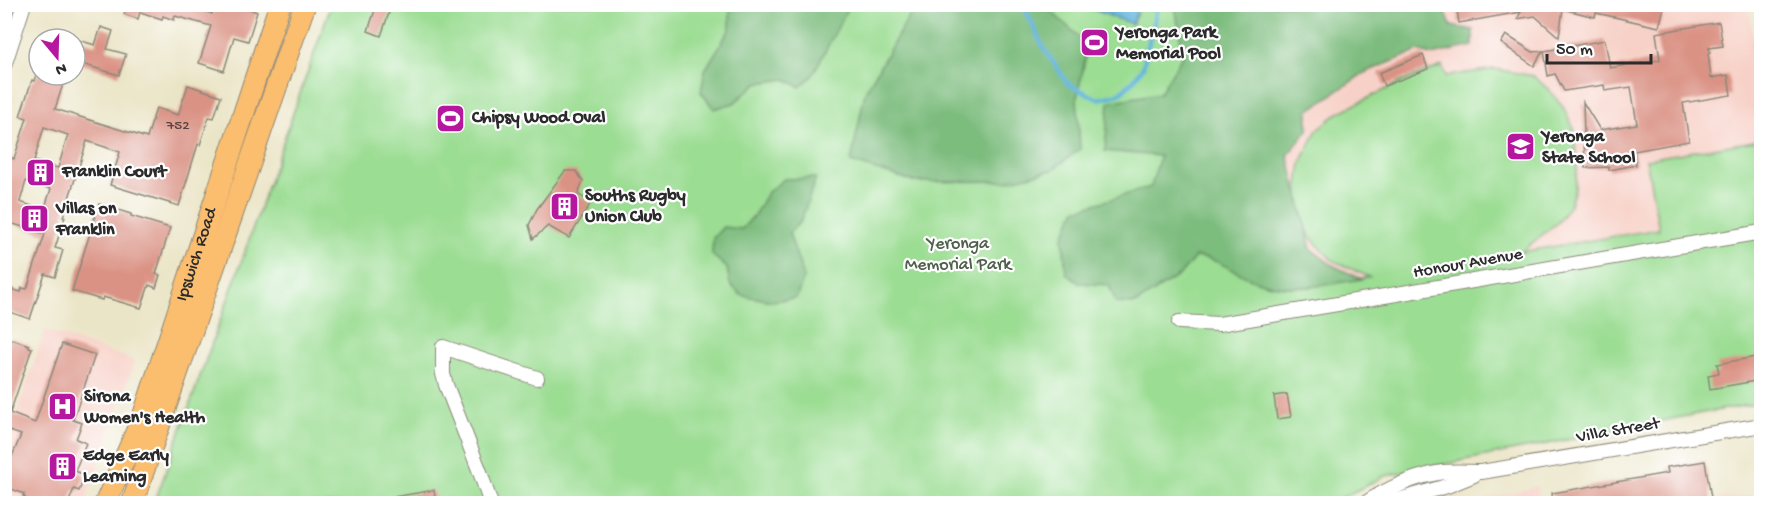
<svg xmlns="http://www.w3.org/2000/svg" width="1766" height="508" font-family="'Gochi Hand',sans-serif">
	<style>
		.built { fill: #f7d1c7 }
		.green { fill: #9bdd93; stroke: #63845f; stroke-width: 1.5 }
		.forest { fill: #7cbc7d; stroke: #547454; stroke-width: 1.5 }
		.water { fill: #60b3dc; stroke: #466f84; stroke-width: 1.5 }
		.lines { fill: none; stroke-linecap: round; stroke-linejoin: round }
		.stream { stroke: #60b3dc; stroke-width: 4.5 }
		.building { fill: #da9284; fill-rule: evenodd }
		.minor-casing { stroke: #8b8879; stroke-width: 16 }
		.trunk-casing { stroke: #8b8879; stroke-width: 23 }
		.minor { stroke: #fff; stroke-width: 14 }
		.trunk { stroke: #fbbd6e; stroke-width: 21 }
		.labels { text-anchor: middle; dominant-baseline: central; stroke-width: 4.5; stroke-linejoin: round; paint-order: stroke }
		.number-label { font-size: 15px; fill: #574541 }
		.poi-label { font-size: 18px; font-weight: bold; fill: #2b2b2b; stroke: #fff; text-anchor: start }
		.park-label { font-size: 18px; fill: #4d604a; stroke: #fff }
		.street-label { font-size: 18px; fill: #2b2b2b; stroke: #fff }
	</style>
	<rect width="100%" height="100%" fill="#fff"/>
	<filter id="ink" filterUnits="userSpaceOnUse"><feTurbulence type="fractalNoise" baseFrequency=".0167" numOctaves="2"/><feDisplacementMap in="SourceGraphic" scale="12" xChannelSelector="R" yChannelSelector="G"/><feConvolveMatrix kernelMatrix="1 2 1 2 8 2 1 2 1" color-interpolation-filters="sRGB"/></filter>
	<filter id="wash" filterUnits="userSpaceOnUse"><feTurbulence type="fractalNoise" baseFrequency=".008" numOctaves="4" result="noise"/><feDisplacementMap in="SourceGraphic" scale="24" xChannelSelector="R" yChannelSelector="G"/><feGaussianBlur stdDeviation="1.35" result="paint"/><feColorMatrix in="noise" values="0 0 0 0 0 0 0 0 0 0 0 0 0 0 0 0 0 1.4 0 .05"/><feComposite in="paint" operator="in"/></filter>
	<g filter="url(#wash)">
		<rect width="100%" height="100%" fill="#ebe5c7"/>
		<g class="built">
			<polygon points="1319,5 1748,5 1761,82 1761,211 1303,288 1264,54"/>
			<polygon points="45,330 135,360 85,503 30,503 5,493 4,450"/>
			<polygon points="1537,486 1540,503 1471,503 1527,489"/>
			<polygon points="1761,495 1761,503 1714,503 1713,499"/>
		</g>
		<polygon class="green" points="331,5 1319,5 1265,54 1303,288 1369,277 1332,260 1310,237 1301,209 1298,185 1301,163 1317,130 1338,113 1401,82 1442,66 1446,76 1495,69 1533,76 1547,88 1563,107 1574,129 1577,170 1575,188 1570,205 1558,222 1521,252 1659,229 1646,159 1761,140 1761,403 1702,413 1385,476 1332,503 154,504 237,274"/>
		<g class="forest">
			<polygon points="916,4 1044,5 1088,45 1077,97 1080,149 1052,170 1007,181 915,182 851,162 865,92"/>
			<polygon points="836,5 849,6 812,76 800,87 786,79 757,83 734,103 714,109 701,92 705,70 730,29 730,5 778,5 801,9 817,5"/>
			<path d="M1175 5H1443L1451 26 1473 30V46L1431 55 1418 51 1364 73 1308 111V130L1288 155 1311 249 1332 265 1362 279C1327 284 1295 293 1260 282 1237 276 1219 257 1195 257L1180 275 1135 304 1116 303 1109 285 1079 283 1066 273 1063 237 1075 210 1151 187 1160 156 1105 151 1109 102 1160 93 1183 55Z"/>
			<polygon points="816,178 801,221 789,233 804,278 796,298 772,301 741,295 730,284 727,268 712,255 713,238 723,227 742,229 755,214 767,193 784,179"/>
		</g>
		<polygon class="water" points="1090,5 1090,4 1140,5 1132,24 1089,8"/>
		<g class="lines">
			<polyline class="stream" points="1023,4 1044,49 1068,84 1098,99 1119,94 1133,81 1143,67 1158,4"/>
		</g>
		<g id="blocks">
			<g class="building">
				<polygon points="124,4 182,4 212,14 215,4 238,4 257,12 248,41 234,37 224,71 199,63 211,26 175,16 174,20 163,16 162,19 140,12 138,19 124,14 127,8 124,7"/>
				<polygon points="377,4 392,4 381,36 368,31"/>
				<polygon points="1456,4 1665,4 1659,27 1596,13 1595,17 1563,9 1559,37 1535,16 1517,19 1521,12 1459,23"/>
				<polygon points="1719,22 1723,46 1709,48 1710,53 1708,53 1711,78 1728,75 1731,95 1683,103 1689,141 1634,151 1636,165 1609,170 1609,167 1585,168 1583,102 1600,130 1637,124 1631,87 1605,91 1604,85 1564,91 1555,74 1548,76 1544,51 1605,40 1610,68 1660,60 1656,33"/>
				<polygon points="101,27 113,31 107,49 126,54 119,75 75,62 75,39 95,45"/>
				<polygon points="1506,35 1533,52 1543,51 1534,66 1501,43"/>
				<polygon points="1423,55 1428,69 1384,86 1379,73"/>
				<path d="M37 72 39 75H66L55 109 147 138 156 108 178 115 188 85 221 96 214 118 209 117 200 145 198 144 179 206 110 185 120 152 87 141 63 217H65L55 248 63 250 55 277 45 274 30 319 4 310V287L21 292 22 288 27 289 45 234 4 221V176L10 157 14 159 27 118 20 116 32 80 35 81ZM44 127 68 135 58 168 34 161ZM26 181 51 189 44 210 20 202Z"/>
				<polygon points="565,171 576,171 583,181 578,194 591,203 569,238 548,226 533,239 529,225 537,209"/>
				<polygon points="99,204 131,214 131,216 170,228 156,274 160,275 156,288 149,285 141,308 103,297 102,300 72,291"/>
				<polygon points="12,339 29,345 29,347 32,348 10,413 35,423 62,344 95,355 73,420 82,423 76,439 86,443 75,471 85,475 79,491 74,489 68,504 22,504 25,497 23,496 24,494 4,486 4,476 21,435 4,429 4,355 9,341 11,341"/>
				<polygon points="1761,356 1761,377 1755,378 1755,381 1710,389 1708,375 1719,373 1717,364"/>
				<polygon points="1287,394 1291,417 1277,419 1274,396"/>
				<polygon points="1705,461 1712,504 1553,504 1552,493 1668,473 1667,467"/>
				<polygon points="434,490 436,504 388,504 388,498"/>
			</g>
		</g>
	</g>
	<g filter="url(#ink)">
		<use href="#blocks" fill-opacity="0" stroke="#8b8879" stroke-width="1.5"/>
		<g class="lines">
			<defs>
				<g id="minor">
					<polyline points="4,66 24,4"/>
					<polyline points="1179,322 1219,324 1762,232"/>
					<polyline points="491,504 480,472 446,385 443,374 443,347 537,378"/>
					<path d="M1364 504C1387 489 1416 476 1443 472 1456 471 1469 472 1481 472L1762 425"/>
					<polyline points="1385,504 1447,486 1474,475"/>
				</g>
				<g id="trunk">
					<path id="s1" d="M105 504 144 414 280 4"/>
					<polyline points="132,504 305,4"/>
				</g>
			</defs>
			<use href="#minor" class="minor-casing"/>
			<use href="#trunk" class="trunk-casing"/>
			<use href="#minor" class="minor"/>
			<use href="#trunk" class="trunk"/>
		</g>
	</g>
	<defs>
		<symbol id="stadium-square" viewBox="-11 -11 22 22"><rect x="-9" y="-9" width="18" height="18" rx="4" fill="#b5179e" stroke="#fff"/><path d="M0-5a6.5 5 0 1 0 0 10a6.5 5 0 1 0 0-10ZM-3.5-1.8h7v3.6h-7Z" fill="#fff"/></symbol>
		<symbol id="school-square" viewBox="-11 -11 22 22"><rect x="-9" y="-9" width="18" height="18" rx="4" fill="#b5179e" stroke="#fff"/><path d="M0-5L7-2L0 1L-7-2ZM-4 1L0 2.5L4 1V4Q0 6-4 4Z" fill="#fff"/></symbol>
		<symbol id="building-square" viewBox="-11 -11 22 22"><rect x="-9" y="-9" width="18" height="18" rx="4" fill="#b5179e" stroke="#fff"/><path d="M-4-6H4V6H1V3H-1V6H-4ZM-2.5-4.3h1.7v1.8h-1.7ZM.8-4.3h1.7v1.8H.8ZM-2.5-1h1.7V.8h-1.7ZM.8-1h1.7V.8H.8Z" fill="#fff"/></symbol>
		<symbol id="hospital-square" viewBox="-11 -11 22 22"><rect x="-9" y="-9" width="18" height="18" rx="4" fill="#b5179e" stroke="#fff"/><path d="M-5-5h3v3.5h4V-5h3V5h-3V1.5h-4V5h-3Z" fill="#fff"/></symbol>
	</defs>
	<g fill-rule="evenodd">
		<use href="#stadium-square" x="1078" y="26" width="33" height="33"/>
		<use href="#stadium-square" x="434" y="102" width="33" height="33"/>
		<use href="#school-square" x="1504" y="130" width="33" height="33"/>
		<use href="#building-square" x="24" y="156" width="33" height="33"/>
		<use href="#building-square" x="548" y="190" width="33" height="33"/>
		<use href="#building-square" x="18" y="202" width="33" height="33"/>
		<use href="#hospital-square" x="46" y="390" width="33" height="33"/>
		<use href="#building-square" x="46" y="450" width="33" height="33"/>
	</g>
	<g class="labels">
		<g class="number-label">
			<text x="178" y="126">752</text>
		</g>
		<g class="poi-label">
			<text x="1116" y="33">Yeronga Park<tspan x="1116" dy="21">Memorial Pool</tspan></text>
			<text x="472" y="118">Chipsy Wood Oval</text>
			<text x="1542" y="137">Yeronga<tspan x="1542" dy="21">State School</tspan></text>
			<text x="62" y="172">Franklin Court</text>
			<text x="585" y="196">Souths Rugby<tspan x="585" dy="21">Union Club</tspan></text>
			<text x="56" y="209">Villas on<tspan x="56" dy="21">Franklin</tspan></text>
			<text x="84" y="397">Sirona<tspan x="84" dy="21">Women's Health</tspan></text>
			<text x="83" y="456">Edge Early<tspan x="83" dy="21">Learning</tspan></text>
		</g>
		<g class="park-label">
			<text x="958" y="244">Yeronga<tspan x="958" dy="21">Memorial Park</tspan></text>
		</g>
		<g class="street-label">
			<text stroke="none"><textPath href="#s1" startOffset="266">Ipswich Road</textPath></text>
			<text transform="translate(1468 264) rotate(-10)">Honour Avenue</text>
			<text transform="translate(1618 431) rotate(-10)">Villa Street</text>
		</g>
	</g>
	<rect width="1766" height="508" fill="none" stroke="#fff" stroke-width="24"/>
	<g transform="translate(57 57) rotate(161)"><circle r="28" fill="#ffffff" stroke="#aaaaaa" stroke-width="1.5"/>
	<path d="M0-4.5L10 22L0 15L-10 22Z" fill="#b5179e"/>
	<text y="-9" font-size="16" font-weight="bold" text-anchor="middle" fill="#2b2b2b">N</text>
	</g>
	<path d="M1547 54v9h104v-9" fill="none" stroke="#2b2b2b" stroke-width="3"/>
	<text x="1556" y="54" font-size="18" fill="#2b2b2b" stroke="#ffffff" stroke-width="4.5" paint-order="stroke">50 m</text>
</svg>
